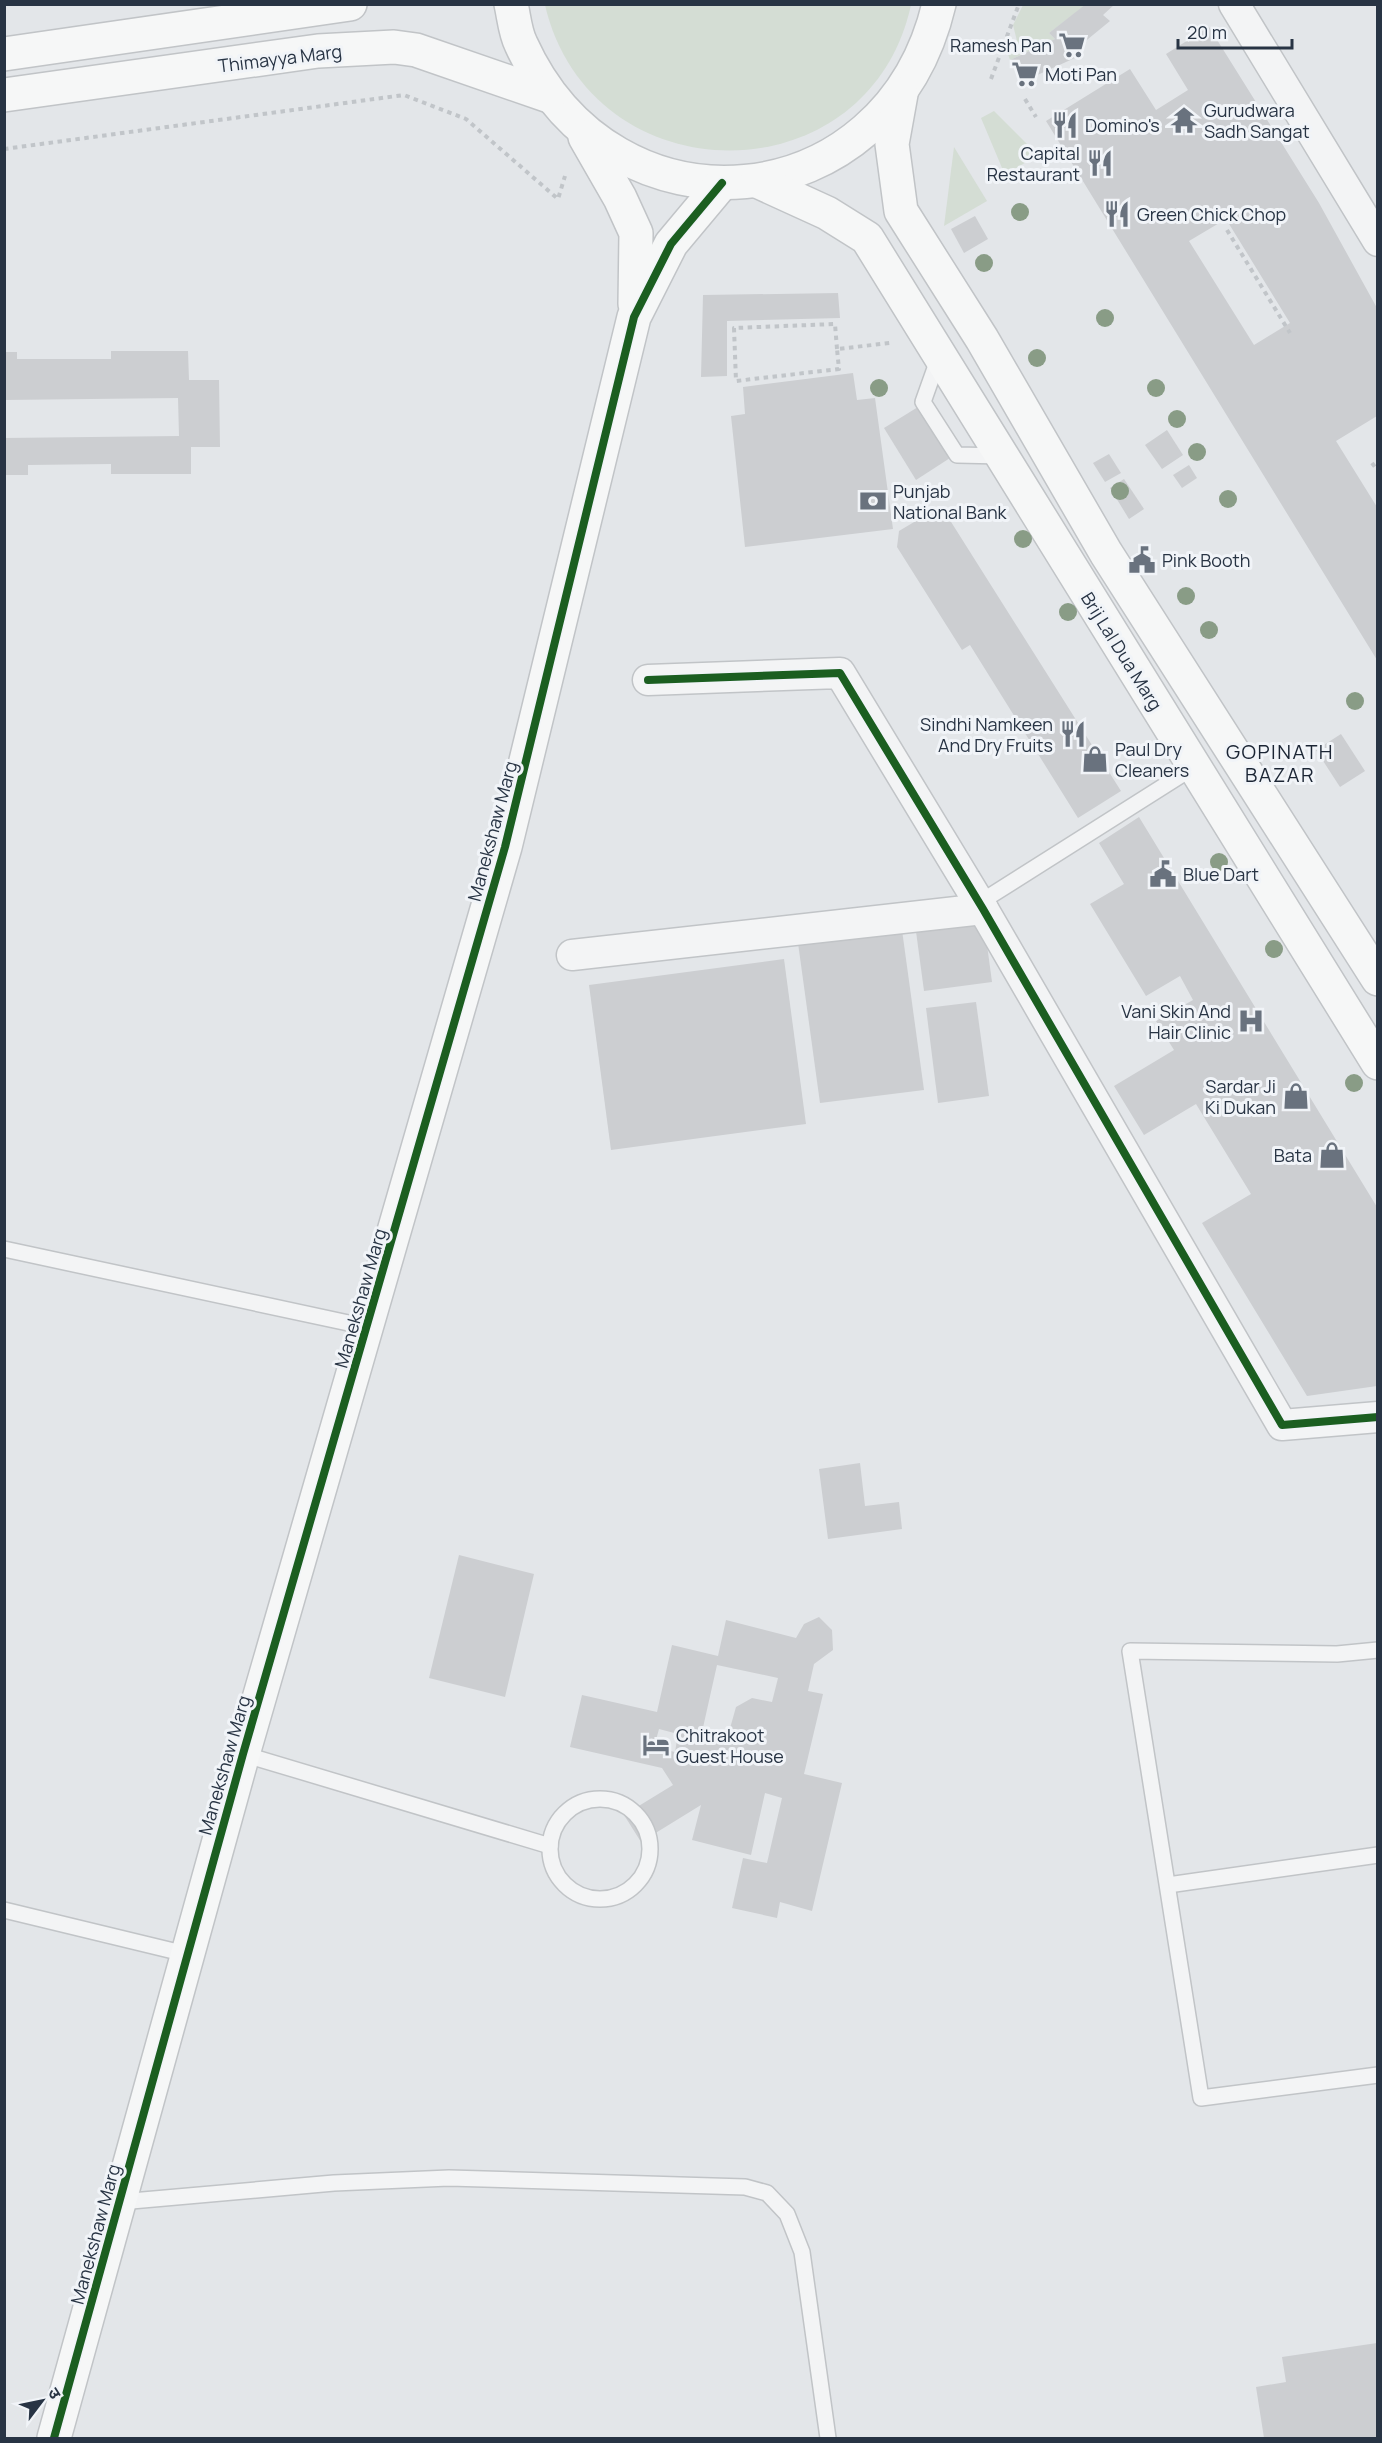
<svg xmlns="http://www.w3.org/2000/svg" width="1382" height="2443" font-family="Manrope,'Noto Sans Devanagari',sans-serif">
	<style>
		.green { fill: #d4ddd4 }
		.building { fill: #ccced1; fill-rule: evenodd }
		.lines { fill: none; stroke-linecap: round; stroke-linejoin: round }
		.lane-casing { stroke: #c1c4c7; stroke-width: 18 }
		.street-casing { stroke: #c1c4c7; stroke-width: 33 }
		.secondary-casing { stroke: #c1c4c7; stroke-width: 36 }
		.path { stroke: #c1c5c9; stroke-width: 4; stroke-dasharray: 4.5 4.5; stroke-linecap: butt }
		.lane { stroke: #f3f4f5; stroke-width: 15 }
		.street { stroke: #f3f4f5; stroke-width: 30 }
		.secondary { stroke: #f6f7f7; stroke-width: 33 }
		.cycleway-casing { stroke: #f1f4f8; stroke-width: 11 }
		.cycleway { stroke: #1b5e20; stroke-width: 8 }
		.tree { fill: #899c86 }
		.labels { text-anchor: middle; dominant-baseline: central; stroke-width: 6; stroke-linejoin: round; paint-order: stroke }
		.poi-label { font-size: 18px; fill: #283444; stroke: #f1f4f8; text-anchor: start }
		.street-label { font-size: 18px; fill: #283444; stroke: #f1f4f8 }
		.neighbourhood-label { font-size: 20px; letter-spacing: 1.5px; fill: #1b2534; stroke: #f1f4f8 }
	</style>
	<rect width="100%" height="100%" fill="#e3e6e9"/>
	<g class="green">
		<path d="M545 5V4L911 5C868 200 590 198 545 5Z"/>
		<polygon points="1023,5 1086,5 1049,33 1055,39 1010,60 1005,45 1017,41 1013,25"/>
		<polygon points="994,111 1038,155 1005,175 981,118"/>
		<polygon points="954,147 987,201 944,226"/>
	</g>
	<g class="building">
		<polygon points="1086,4 1115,4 1103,15 1110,21 1071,53 1077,57 1022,82 1010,60 1055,39 1049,33"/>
		<path d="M1209 27 1319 203 1377 308V416L1336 441 1377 507V660L1046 121 1130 69 1156 110 1188 90 1166 54ZM1226 219 1290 323 1254 345 1189 241Z"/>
		<polygon points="975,216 988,239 964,253 951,229"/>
		<polygon points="838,293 840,318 727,321 727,376 701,377 703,295"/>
		<polygon points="111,351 188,351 189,380 219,380 220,447 191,447 191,474 111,474 111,464 28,465 28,475 4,475 4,438 179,436 178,398 4,400 4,352 17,352 17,359 111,359"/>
		<polygon points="853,373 857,400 875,398 893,529 745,547 731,416 745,414 743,387"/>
		<polygon points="918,407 950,458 916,480 884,428"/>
		<polygon points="1167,430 1183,455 1162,469 1145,445"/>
		<polygon points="1109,454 1121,473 1105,482 1093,463"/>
		<polygon points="1189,465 1197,478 1182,488 1173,475"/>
		<polygon points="1124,479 1144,509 1129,519 1110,488"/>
		<polygon points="941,506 1121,791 1078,818 970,645 962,650 897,547 899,531"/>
		<polygon points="1341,734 1365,771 1340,787 1316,750"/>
		<polygon points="1139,817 1377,1207 1377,1386 1307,1396 1202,1223 1251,1194 1196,1104 1144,1135 1114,1086 1174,1050 1156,1021 1193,1000 1180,976 1146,996 1090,904 1124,884 1099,843"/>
		<polygon points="983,915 992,982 924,991 915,924"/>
		<polygon points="902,930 924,1090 820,1103 798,943"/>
		<polygon points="784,959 806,1124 611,1150 589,985"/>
		<polygon points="976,1002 989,1096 938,1103 926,1008"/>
		<polygon points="860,1463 865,1506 899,1502 902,1529 828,1539 819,1469"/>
		<polygon points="459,1555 534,1574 505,1697 429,1678"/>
		<path d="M819 1617 832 1630 833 1650 814 1664 808 1691 823 1694 804 1774 842 1783 812 1911 780 1902 777 1918 732 1908 743 1858 767 1863 782 1798 765 1793 751 1855 692 1840 701 1805 641 1842 624 1815 673 1785 662 1768 570 1747 582 1695 657 1712 672 1645 718 1656 726 1620 796 1638 804 1624ZM717 1665 778 1678 772 1702 752 1698 736 1707 727 1739 702 1732ZM659 1729 678 1734 675 1752 654 1747Z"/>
		<polygon points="1377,2343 1377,2438 1264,2438 1256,2387 1286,2382 1282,2357"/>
	</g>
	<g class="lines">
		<defs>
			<g id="lane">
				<polyline points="939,357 923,402 957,455 1002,456"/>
				<polyline points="979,903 1194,767"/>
				<polyline points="4,1249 367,1327"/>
				<polyline points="1378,1650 1337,1654 1130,1651 1201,2098 1378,2075"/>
				<polyline points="243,1754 550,1846"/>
				<circle cx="600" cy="1849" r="50"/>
				<polyline points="1168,1885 1378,1855"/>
				<polyline points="4,1910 186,1954"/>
				<polyline points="120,2202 334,2183 449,2178 745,2187 767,2193 787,2214 802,2252 828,2438"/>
			</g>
			<g id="street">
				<polyline points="1234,4 1378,241"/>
				<polyline points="648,680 840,673 983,909 1282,1425 1378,1417"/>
				<polyline points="572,955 983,909"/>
			</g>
			<g id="secondary">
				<path d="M511 4C514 17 515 32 521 44 613 247 888 221 939 4"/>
				<polyline points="4,54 350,4"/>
				<polyline points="901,94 892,144 901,211 982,339 1106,553 1378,979"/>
				<polyline points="4,95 318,51 394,47 416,50 549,96"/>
				<polyline points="585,137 620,198 636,233 635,304"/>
				<polyline points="757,181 827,213 867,238 1378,1063"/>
				<polyline points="54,2438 243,1754 505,847 634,317 671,244 722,183"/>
			</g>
		</defs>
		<use href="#lane" class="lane-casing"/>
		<use href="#street" class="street-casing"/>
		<use href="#secondary" class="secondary-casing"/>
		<g class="path">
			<polyline points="991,79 1019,4"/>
			<polyline points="1025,99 1036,117"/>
			<polyline points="4,149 404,95 466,119 558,199 565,176"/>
			<polyline points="1227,230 1290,333"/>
			<polyline points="837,349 835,324 734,328 736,381 839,369 837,349 890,343"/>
			<polyline points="1372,463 1378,471"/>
		</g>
		<use href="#lane" class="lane"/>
		<use href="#street" class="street"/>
		<use href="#secondary" class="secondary"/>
		<defs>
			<g id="cycleway">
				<polyline points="648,680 840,673 983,909 1282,1425 1378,1417"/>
				<polyline points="54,2438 243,1754 505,847 634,317 671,244 722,183"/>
			</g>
		</defs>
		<use href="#cycleway" class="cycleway-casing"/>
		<use href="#cycleway" class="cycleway"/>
	</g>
	<g class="tree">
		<circle cx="1020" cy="212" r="9"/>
		<circle cx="984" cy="263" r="9"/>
		<circle cx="1105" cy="318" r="9"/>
		<circle cx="1037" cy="358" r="9"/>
		<circle cx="879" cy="388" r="9"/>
		<circle cx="1156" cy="388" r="9"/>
		<circle cx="1177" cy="419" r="9"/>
		<circle cx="1197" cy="452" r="9"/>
		<circle cx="1120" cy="491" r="9"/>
		<circle cx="1228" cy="499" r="9"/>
		<circle cx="1023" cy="539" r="9"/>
		<circle cx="1186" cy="596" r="9"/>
		<circle cx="1068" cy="612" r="9"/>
		<circle cx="1209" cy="630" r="9"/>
		<circle cx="1355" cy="701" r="9"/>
		<circle cx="1219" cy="862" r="9"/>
		<circle cx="1274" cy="949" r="9"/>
		<circle cx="1354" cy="1083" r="9"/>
	</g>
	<defs>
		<symbol id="supermarket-bare" viewBox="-9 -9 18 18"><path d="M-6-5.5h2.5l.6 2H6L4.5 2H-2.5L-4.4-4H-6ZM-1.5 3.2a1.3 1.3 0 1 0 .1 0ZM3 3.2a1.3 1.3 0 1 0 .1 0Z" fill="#69727e" stroke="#f1f4f8" stroke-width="2.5" paint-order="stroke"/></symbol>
		<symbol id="temple-bare" viewBox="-9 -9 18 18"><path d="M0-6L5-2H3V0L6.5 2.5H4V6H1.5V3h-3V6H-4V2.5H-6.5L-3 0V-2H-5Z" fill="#69727e" stroke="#f1f4f8" stroke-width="2.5" paint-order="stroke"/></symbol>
		<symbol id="restaurant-bare" viewBox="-9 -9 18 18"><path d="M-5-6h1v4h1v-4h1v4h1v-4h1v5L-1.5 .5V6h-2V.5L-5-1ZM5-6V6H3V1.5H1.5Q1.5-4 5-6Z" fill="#69727e" stroke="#f1f4f8" stroke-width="2.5" paint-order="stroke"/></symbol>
		<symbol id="bank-bare" viewBox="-9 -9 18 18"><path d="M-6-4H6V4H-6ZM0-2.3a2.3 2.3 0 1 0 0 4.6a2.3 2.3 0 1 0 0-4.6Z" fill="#69727e" stroke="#f1f4f8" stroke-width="2.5" paint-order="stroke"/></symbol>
		<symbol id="civic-bare" viewBox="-9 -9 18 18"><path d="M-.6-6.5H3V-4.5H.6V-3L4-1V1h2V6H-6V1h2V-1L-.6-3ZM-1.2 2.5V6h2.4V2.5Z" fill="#69727e" stroke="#f1f4f8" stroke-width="2.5" paint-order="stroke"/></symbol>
		<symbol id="shop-bare" viewBox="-9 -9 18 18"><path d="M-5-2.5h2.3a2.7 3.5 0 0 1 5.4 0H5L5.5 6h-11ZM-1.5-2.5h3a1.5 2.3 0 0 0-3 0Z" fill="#69727e" stroke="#f1f4f8" stroke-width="2.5" paint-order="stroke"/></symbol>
		<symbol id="hospital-bare" viewBox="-9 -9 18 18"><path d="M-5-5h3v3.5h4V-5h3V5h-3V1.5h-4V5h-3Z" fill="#69727e" stroke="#f1f4f8" stroke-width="2.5" paint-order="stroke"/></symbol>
		<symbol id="hotel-bare" viewBox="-9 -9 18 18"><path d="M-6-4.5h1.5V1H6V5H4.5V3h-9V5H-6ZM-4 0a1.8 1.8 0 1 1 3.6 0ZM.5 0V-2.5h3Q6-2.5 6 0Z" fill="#69727e" stroke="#f1f4f8" stroke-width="2.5" paint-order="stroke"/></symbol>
	</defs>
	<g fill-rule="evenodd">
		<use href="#supermarket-bare" x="1053" y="26" width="38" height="38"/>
		<use href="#supermarket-bare" x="1006" y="55" width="38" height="38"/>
		<use href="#temple-bare" x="1165" y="101" width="38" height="38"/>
		<use href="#restaurant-bare" x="1046" y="106" width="38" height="38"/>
		<use href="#restaurant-bare" x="1081" y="144" width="38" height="38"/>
		<use href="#restaurant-bare" x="1098" y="195" width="38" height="38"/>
		<use href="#bank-bare" x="854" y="482" width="38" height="38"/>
		<use href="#civic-bare" x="1123" y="541" width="38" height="38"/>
		<use href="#restaurant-bare" x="1054" y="715" width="38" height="38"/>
		<use href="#shop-bare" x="1076" y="740" width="38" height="38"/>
		<use href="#civic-bare" x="1144" y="855" width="38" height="38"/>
		<use href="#hospital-bare" x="1232" y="1002" width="38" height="38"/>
		<use href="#shop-bare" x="1277" y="1077" width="38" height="38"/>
		<use href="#shop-bare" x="1313" y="1136" width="38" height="38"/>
		<use href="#hotel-bare" x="637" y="1726" width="38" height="38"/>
	</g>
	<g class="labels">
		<g class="poi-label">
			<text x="1052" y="45" text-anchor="end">Ramesh Pan</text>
			<text x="1045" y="74">Moti Pan</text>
			<text x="1204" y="110">Gurudwara<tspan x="1204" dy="21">Sadh Sangat</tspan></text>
			<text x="1085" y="125">Domino's</text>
			<text x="1080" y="153" text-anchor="end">Capital<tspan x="1080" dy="21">Restaurant</tspan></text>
			<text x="1137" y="214">Green Chick Chop</text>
			<text x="893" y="491">Punjab<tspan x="893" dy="21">National Bank</tspan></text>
			<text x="1162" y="560">Pink Booth</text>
			<text x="1053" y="724" text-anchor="end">Sindhi Namkeen<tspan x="1053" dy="21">And Dry Fruits</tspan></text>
			<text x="1115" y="749">Paul Dry<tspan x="1115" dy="21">Cleaners</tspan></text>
			<text x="1183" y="874">Blue Dart</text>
			<text x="1231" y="1011" text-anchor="end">Vani Skin And<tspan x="1231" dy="21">Hair Clinic</tspan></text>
			<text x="1276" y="1086" text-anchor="end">Sardar Ji<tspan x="1276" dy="21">Ki Dukan</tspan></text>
			<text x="1312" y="1155" text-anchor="end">Bata</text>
			<text x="676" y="1735">Chitrakoot<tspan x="676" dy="21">Guest House</tspan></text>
		</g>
		<g class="street-label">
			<text transform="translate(280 58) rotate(-7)">Thimayya Marg</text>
			<text transform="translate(1122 651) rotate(58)">Brij Lal Dua Marg</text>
			<text transform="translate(492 831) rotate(-75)">Manekshaw Marg</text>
			<text transform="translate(360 1298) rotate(-74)">Manekshaw Marg</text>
			<text transform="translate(224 1765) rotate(-74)">Manekshaw Marg</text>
			<text transform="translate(95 2234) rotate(-75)">Manekshaw Marg</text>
		</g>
		<g class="neighbourhood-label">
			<text x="1280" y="751">GOPINATH<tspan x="1280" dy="23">BAZAR</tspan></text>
		</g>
	</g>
	<rect width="1382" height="2443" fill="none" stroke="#283444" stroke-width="12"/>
	<g transform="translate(42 2401) rotate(58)" stroke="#f1f4f8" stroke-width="4.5" paint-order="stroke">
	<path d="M0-4.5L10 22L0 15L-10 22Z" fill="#283444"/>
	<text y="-9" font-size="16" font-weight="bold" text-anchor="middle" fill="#283444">उ</text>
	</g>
	<path d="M1178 39v9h114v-9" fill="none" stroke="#283444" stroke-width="3"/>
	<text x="1187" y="39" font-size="18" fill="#283444" stroke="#f1f4f8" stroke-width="4.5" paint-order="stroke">20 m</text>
</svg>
